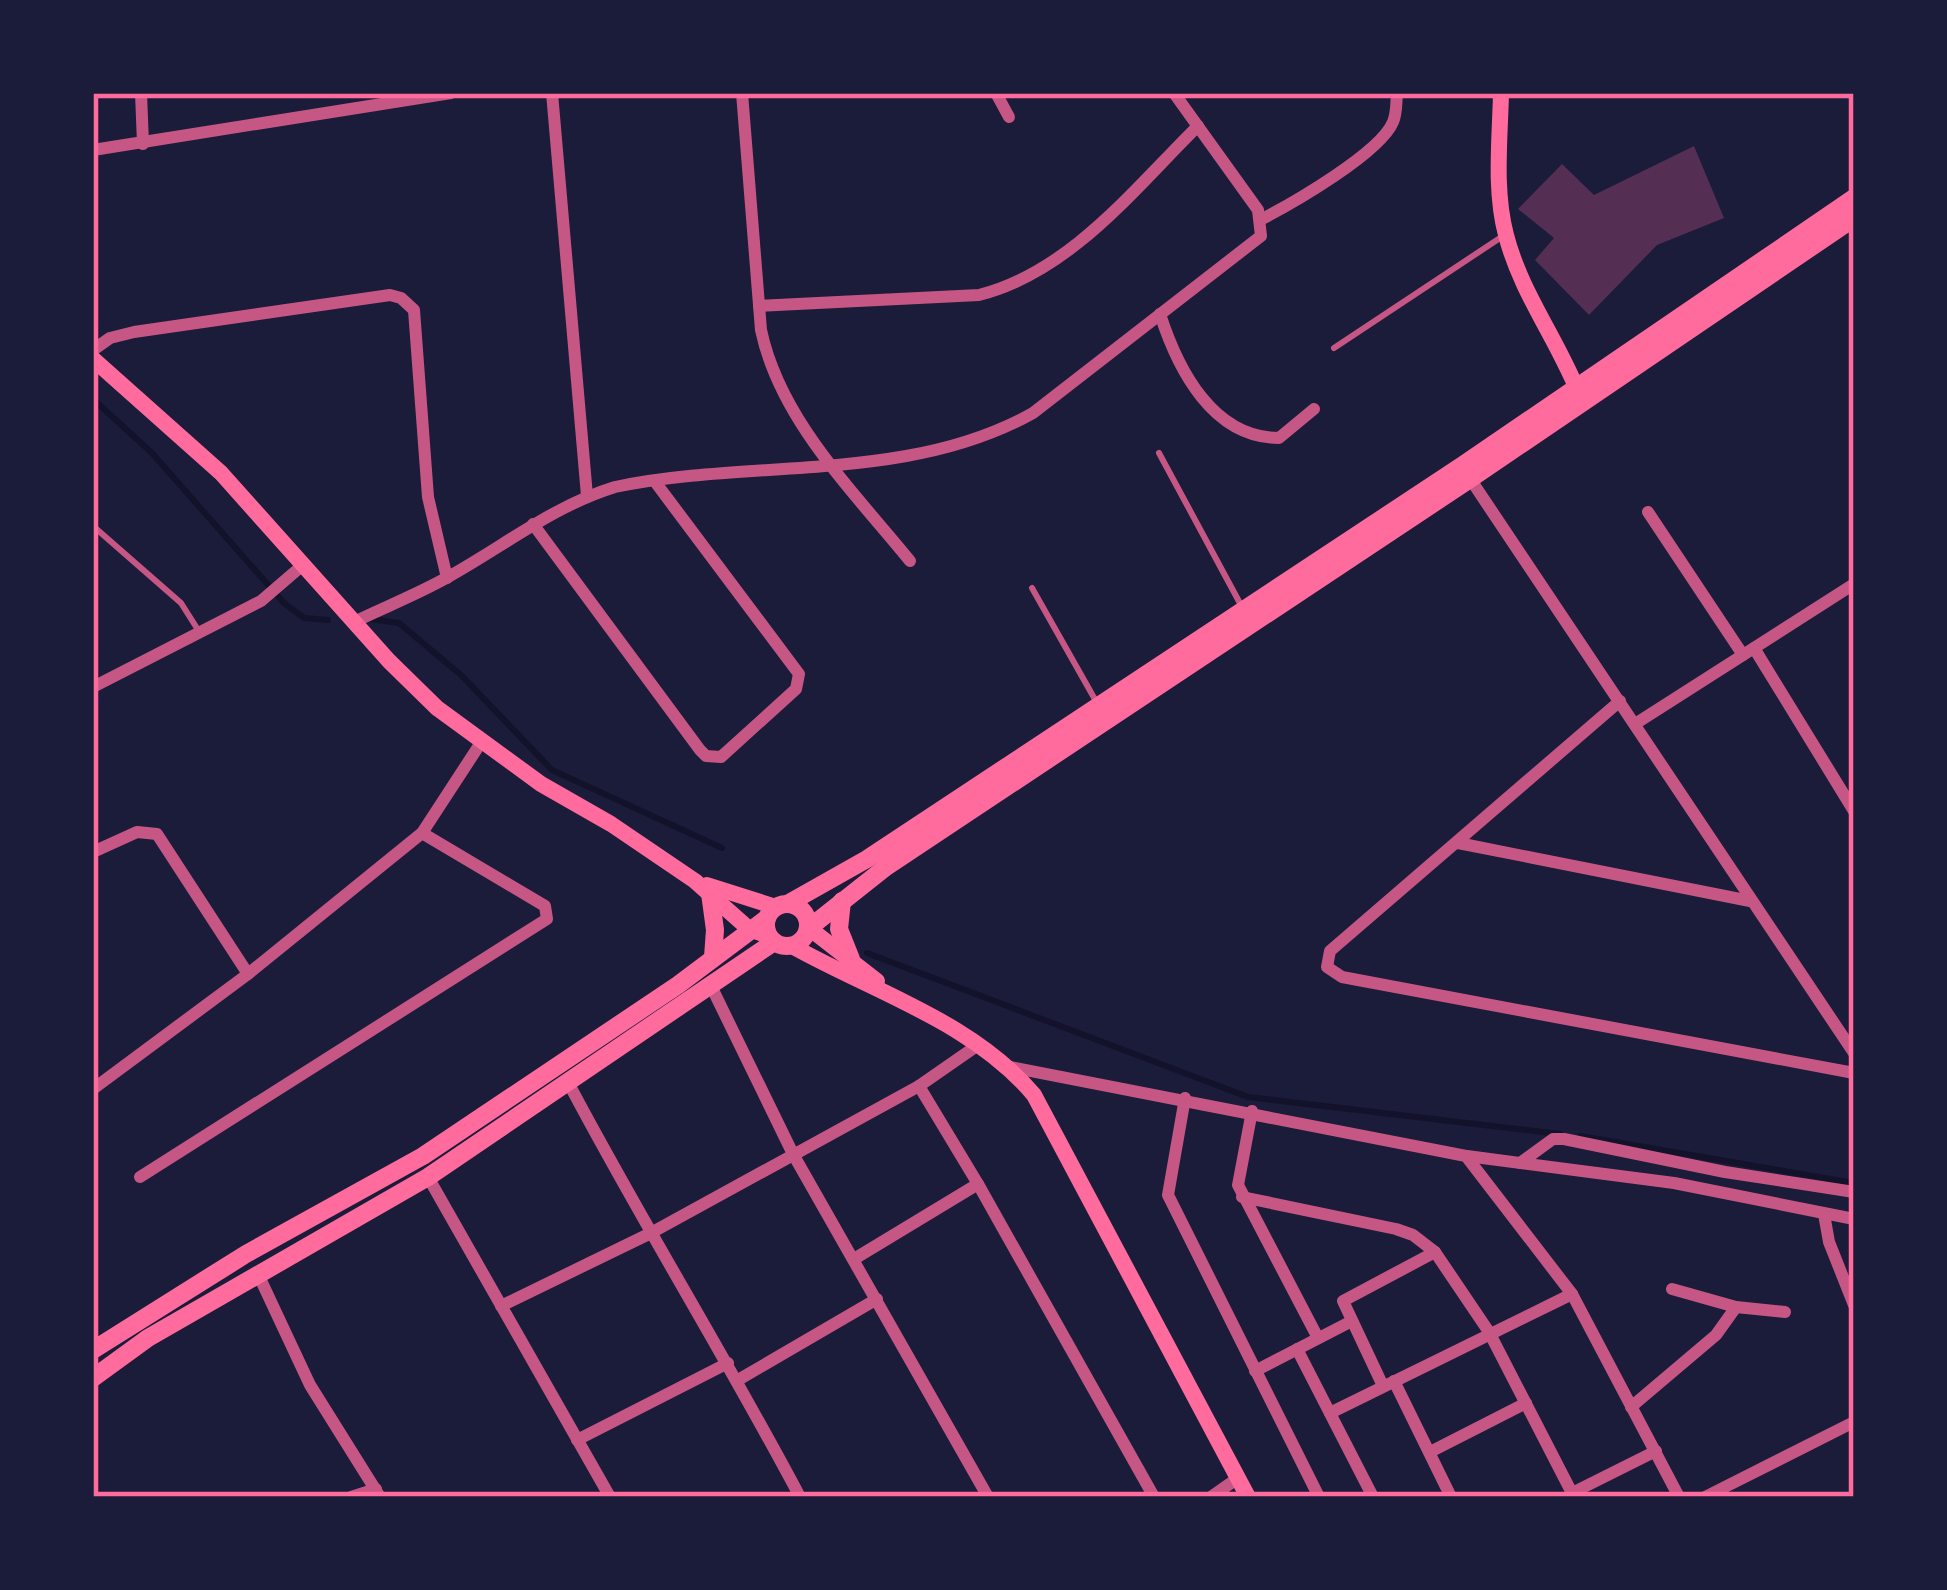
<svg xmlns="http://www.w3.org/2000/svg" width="1947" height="1590" font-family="Signika,sans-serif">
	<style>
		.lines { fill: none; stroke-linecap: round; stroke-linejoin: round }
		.stream { stroke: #12122b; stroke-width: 6 }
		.building { fill: #542f53 }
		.service { stroke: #c65784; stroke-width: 6 }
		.minor { stroke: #c65784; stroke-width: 12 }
		.secondary { stroke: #ff6b9d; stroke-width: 16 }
		.trunk { stroke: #ff6b9d; stroke-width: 18 }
		.neatline { fill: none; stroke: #ff6b9d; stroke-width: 4.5 }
	</style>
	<rect width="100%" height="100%" fill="#1b1b3a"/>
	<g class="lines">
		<g class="stream">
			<polyline points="93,399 152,453 284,603 304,618 328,620"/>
			<polyline points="370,619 399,623 461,675 552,770 722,848"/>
			<polyline points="867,953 1248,1097 1560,1134"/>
			<polyline points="1580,1136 1854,1183"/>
		</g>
	</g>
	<polygon class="building" points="1694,146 1724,218 1657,245 1589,315 1535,260 1554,238 1518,209 1562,164 1594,195"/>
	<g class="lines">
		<g class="service">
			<polyline points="1334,348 1503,236"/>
			<polyline points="1159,453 1242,607"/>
			<polyline points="93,526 181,603 200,633"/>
			<polyline points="1032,588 1097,703"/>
		</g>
		<g class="minor">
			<polyline points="141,93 143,144"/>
			<polyline points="552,93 587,496"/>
			<path d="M742 93 761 330C780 420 854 492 910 561"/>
			<polyline points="996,93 1009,117"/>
			<polyline points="93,150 451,93"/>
			<path d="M1262 219C1293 203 1380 153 1393 122 1397 113 1396 103 1397 93"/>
			<path d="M759 306 979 295C1070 272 1134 189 1198 126"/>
			<path d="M1160 314C1178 370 1213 438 1279 438L1314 409"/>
			<polyline points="93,350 110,338 134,332 390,295 401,298 414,310 428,497 447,578"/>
			<polyline points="1469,477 1854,1053"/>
			<polyline points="1648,512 1743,655"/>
			<polyline points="533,524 700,750 706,756 721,757 796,689 799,674 656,483"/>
			<path d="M354 622C385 607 418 594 448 577 504 546 553 506 615 487 753 458 906 484 1033 413L1261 236 1258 210 1174 93"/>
			<polyline points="1754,648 1854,811"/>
			<polyline points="93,687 261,601 304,564"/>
			<polyline points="1620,701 1330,951 1327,967 1342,977 1854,1073"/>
			<polyline points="1635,724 1854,584"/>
			<polyline points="1458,843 1750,901"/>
			<polyline points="93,852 137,832 157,834 248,974"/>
			<polyline points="712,988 793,1154 988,1497"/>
			<polyline points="1010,1067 1466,1156 1572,1294 1679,1497"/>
			<path d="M569 1084C643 1224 726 1357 800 1497"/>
			<polyline points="919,1086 978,1184 1154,1497"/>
			<polyline points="93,1089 248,974 422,833 482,741"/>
			<polyline points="1185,1098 1168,1195 1319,1497"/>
			<polyline points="1252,1111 1238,1185 1318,1338"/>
			<polyline points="1467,1156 1674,1183 1854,1219"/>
			<polyline points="1520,1163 1553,1139 1564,1139 1725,1172 1854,1192"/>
			<polyline points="140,1177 547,919 545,906 422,833"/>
			<polyline points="428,1177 610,1497"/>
			<polyline points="1242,1197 1396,1229 1413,1235 1435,1252 1489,1332 1574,1497"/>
			<polyline points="1824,1214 1829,1242 1854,1305"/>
			<polyline points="854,1259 978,1184"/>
			<polyline points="258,1274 310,1385 380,1497"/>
			<polyline points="1672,1289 1736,1307 1785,1312"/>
			<polyline points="501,1306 649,1234 919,1086 978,1045"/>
			<polyline points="1297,1349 1373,1497"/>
			<polyline points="1255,1371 1350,1322"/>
			<polyline points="738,1380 877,1299"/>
			<polyline points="1394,1381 1451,1497"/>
			<polyline points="1383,1386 1343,1301 1435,1252"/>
			<polyline points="1631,1407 1716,1335 1736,1307"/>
			<polyline points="1330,1413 1572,1294"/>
			<polyline points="577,1440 728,1363"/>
			<polyline points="1430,1452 1526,1403"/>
			<polyline points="1572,1493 1656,1451"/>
			<polyline points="351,1497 376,1489"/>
			<polyline points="1211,1497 1238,1478"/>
			<polyline points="1705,1497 1854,1422"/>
		</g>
		<g class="secondary">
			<path d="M1501 93C1500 139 1494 190 1506 235 1521 294 1560 343 1581 399"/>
			<polyline points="93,359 221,473 389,661 437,708 541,784 611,824 695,881 749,929 769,936"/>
			<polyline points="707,885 776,907"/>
			<polyline points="809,928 877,981"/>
			<path d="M792 946C874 992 973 1022 1034 1095L1248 1497"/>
		</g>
		<g class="trunk">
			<polyline points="710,893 715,930 713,957"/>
			<polyline points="842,901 839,929 851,959"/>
			<polyline points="789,903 867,859 1463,465 1854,198"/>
			<circle cx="787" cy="925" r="21"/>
			<polyline points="809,928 886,867 1470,479 1854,218"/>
			<polyline points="93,1350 246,1254 423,1156 678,985 766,919"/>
			<polyline points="93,1378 148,1338 428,1177 774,942"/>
		</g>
	</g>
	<rect width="1947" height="1590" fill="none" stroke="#1b1b3a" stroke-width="192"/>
	<rect x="96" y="96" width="1755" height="1398" class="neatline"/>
</svg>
